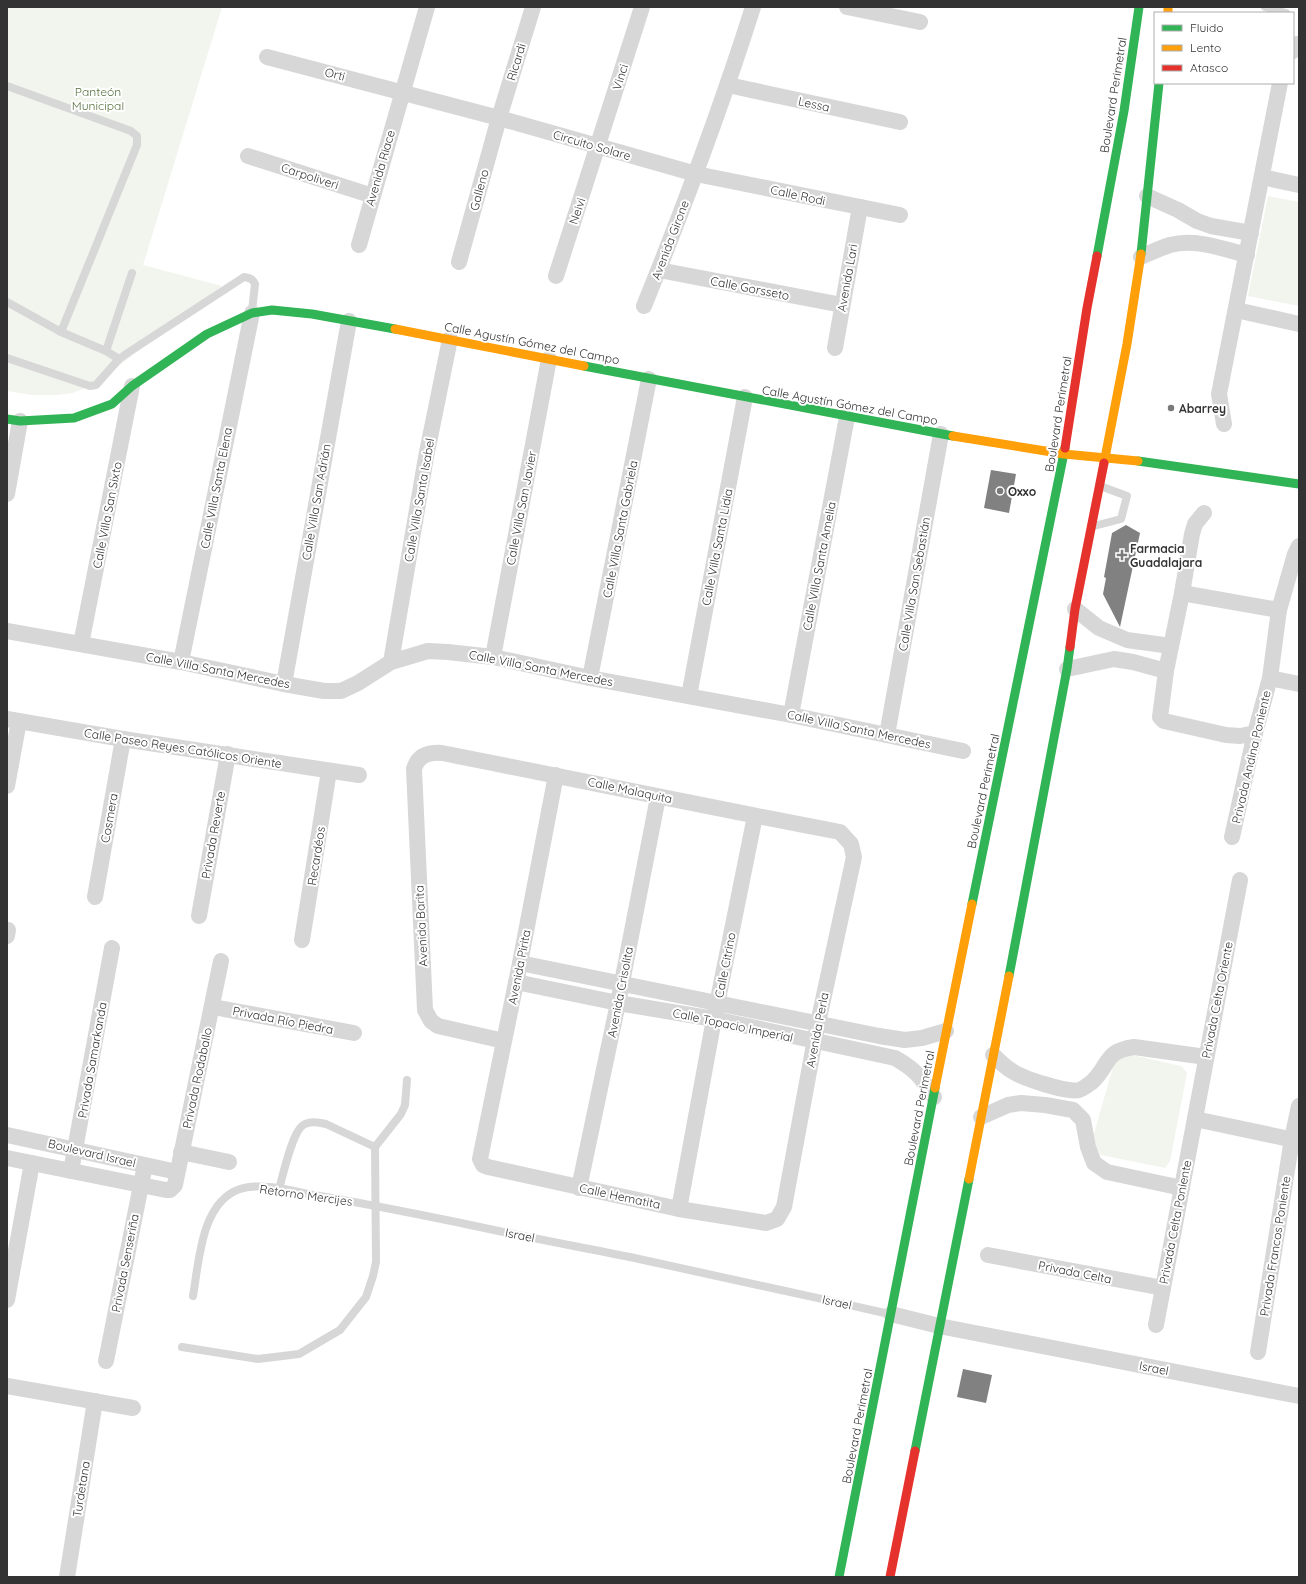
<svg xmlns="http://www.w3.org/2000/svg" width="1306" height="1584" font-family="Quicksand,sans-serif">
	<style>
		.green { fill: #f1f5ed }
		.building { fill: #818181 }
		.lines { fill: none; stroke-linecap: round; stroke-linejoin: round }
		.lane { stroke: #d7d7d7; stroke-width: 8 }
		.street { stroke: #d7d7d7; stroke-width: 16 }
		.fast { stroke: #30b455; stroke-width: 9 }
		.slow { stroke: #ff9f0a; stroke-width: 9 }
		.jam { stroke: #e5322d; stroke-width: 9 }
		.poi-dot { fill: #7a7a7a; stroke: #fff; stroke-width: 1.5 }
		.labels { text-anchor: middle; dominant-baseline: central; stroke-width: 4; stroke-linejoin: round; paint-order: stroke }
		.street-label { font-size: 12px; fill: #333; stroke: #fff }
		.park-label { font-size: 12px; fill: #56703f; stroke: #fff }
		.poi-label { font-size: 12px; font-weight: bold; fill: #333; stroke: #fff; text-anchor: start }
	</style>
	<rect width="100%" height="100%" fill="#fff"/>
	<g class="green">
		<polygon points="7,7 222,7 143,265 222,286 94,385 72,393 58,395 32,395 7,391"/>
		<polygon points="1268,196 1299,202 1299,306 1248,296"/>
		<polygon points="1123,1053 1181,1066 1187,1073 1170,1161 1165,1168 1101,1155 1096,1147 1094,1134 1116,1056"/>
	</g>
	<g class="building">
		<polygon points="991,470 1016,474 1009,513 984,508"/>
		<polygon points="1126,525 1140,533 1120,627 1103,594 1106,578 1104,577 1112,533"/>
		<polygon points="963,1369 992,1375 986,1403 957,1397"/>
	</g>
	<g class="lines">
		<g class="lane">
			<polyline points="1265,7 1286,13"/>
			<polyline points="7,86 131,131 137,136 137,145 61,332"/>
			<polyline points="7,302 61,332 106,351 119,359"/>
			<polyline points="106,351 132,273"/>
			<path d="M7 358 90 386 96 385 119 359 129 352 244 277C250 278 253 279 255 284L252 311"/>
			<polyline points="1094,526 1121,519 1127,496 1100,486"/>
			<polyline points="375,1147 401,1114 405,1105 407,1080"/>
			<path d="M193 1296C199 1262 201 1202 240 1189 260 1182 293 1191 314 1195 363 1203 412 1213 461 1223 520 1236 580 1247 639 1259 723 1277 806 1295 889 1314"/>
			<path d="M182 1347 258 1359 299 1354 340 1330 366 1297 373 1276 376 1262 375 1147 326 1124C318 1122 308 1121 302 1126 292 1134 283 1175 279 1189"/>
		</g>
		<g class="street">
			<polyline points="847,7 920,22"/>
			<polyline points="1293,51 1297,44"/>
			<polyline points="267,57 499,118 696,174 900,215"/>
			<polyline points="728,85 900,122"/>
			<polyline points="248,156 373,196"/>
			<polyline points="1262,177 1299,185"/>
			<polyline points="1147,196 1178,210 1197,221 1211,226 1251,233"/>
			<polyline points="359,245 427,7"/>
			<path d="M1141 257C1150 253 1160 248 1170 245 1195 238 1223 249 1247 255"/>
			<polyline points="459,262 499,118 533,7"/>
			<polyline points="659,270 842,305"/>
			<polyline points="556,276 642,7"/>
			<path d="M644 306C684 207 721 108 753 7"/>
			<polyline points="1236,310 1299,324"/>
			<polyline points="835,348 860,207"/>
			<polyline points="1224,424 1219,394 1280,83"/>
			<polyline points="7,494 20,421"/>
			<polyline points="1204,513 1195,524 1192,534 1182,593 1166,671 1160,717 1164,721 1226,735 1240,736 1255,733"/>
			<polyline points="1182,593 1279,610"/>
			<polyline points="1075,609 1099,628 1127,640 1171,646"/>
			<polyline points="7,631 181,662 284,684 324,691 341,691 358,683 391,662 428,651 448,652 493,657 590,678 791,715 963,751"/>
			<polyline points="81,644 132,386"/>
			<polyline points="493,657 549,359"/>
			<polyline points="181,662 252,313"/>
			<polyline points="391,662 426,457 450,339"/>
			<polyline points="1067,669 1114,659 1133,662 1166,671"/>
			<polyline points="590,678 649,379"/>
			<polyline points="1270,678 1299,684"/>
			<polyline points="284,684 349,321"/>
			<polyline points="689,696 745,397"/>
			<polyline points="791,715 847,417"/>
			<polyline points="7,719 123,739 359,775"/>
			<polyline points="887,735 941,434"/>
			<polyline points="7,786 19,721"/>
			<polyline points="1232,837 1255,733 1270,678 1279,610 1295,554 1299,546"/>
			<polyline points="95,897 123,739"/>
			<polyline points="199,916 228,754"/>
			<polyline points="7,936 8,930"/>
			<polyline points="302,940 329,771"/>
			<polyline points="520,963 879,1036 905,1040 922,1038 946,1031"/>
			<path d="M516 982 618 1003 714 1019 895 1058C916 1070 921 1077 934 1097"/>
			<polyline points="213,1007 354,1033"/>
			<path d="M504 1041 438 1026 431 1021 425 1010 414 769C418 755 429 752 442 753 575 779 707 807 840 832L851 844 854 857 818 1023 784 1207 777 1219 766 1223 679 1209 488 1167 483 1165 480 1159 520 963 556 775"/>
			<path d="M993 1055C999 1061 1005 1067 1012 1071 1022 1078 1067 1093 1079 1090 1083 1089 1089 1084 1092 1082 1110 1065 1104 1051 1134 1047L1206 1057"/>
			<polyline points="981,1117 1008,1105 1021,1103 1045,1105 1073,1110 1083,1120 1088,1147 1094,1163 1107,1172 1182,1188"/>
			<polyline points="1195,1119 1299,1141"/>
			<polyline points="7,1135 177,1172"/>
			<polyline points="181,1152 229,1162"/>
			<polyline points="7,1158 166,1190 170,1190 175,1185 221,961"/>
			<polyline points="71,1171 112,948"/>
			<polyline points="579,1188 618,1003 658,797"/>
			<polyline points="679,1209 714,1019 755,816"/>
			<polyline points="988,1255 1163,1288"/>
			<polyline points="7,1300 32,1163"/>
			<polyline points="891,1314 939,1326 1299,1396"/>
			<polyline points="1156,1325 1240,880"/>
			<polyline points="1258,1352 1292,1139 1299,1106"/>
			<polyline points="106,1361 145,1165"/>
			<polyline points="7,1386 133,1408"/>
			<polyline points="67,1577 95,1401"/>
		</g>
		<g class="fast">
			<polyline points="1141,254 1159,83"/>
			<polyline points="1097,256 1124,111 1139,7"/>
			<polyline points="584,366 953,436"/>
			<polyline points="7,419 20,421 74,418 112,404 132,386 207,334 252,313 272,310 312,314 395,329"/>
			<polyline points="1138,461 1299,484"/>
			<polyline points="972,904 1065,448"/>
			<polyline points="1009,976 1067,669 1070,647"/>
			<polyline points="915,1451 969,1179"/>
			<polyline points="839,1577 935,1088"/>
		</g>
		<g class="slow">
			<polyline points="1168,7 1168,13"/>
			<polyline points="395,329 584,366"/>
			<polyline points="953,436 1064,454 1138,461"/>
			<polyline points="1104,463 1127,344 1141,254"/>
			<polyline points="935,1088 972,904"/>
			<polyline points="969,1179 1009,976"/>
		</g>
		<g class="jam">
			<polyline points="1065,448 1087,308 1097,256"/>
			<polyline points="1070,647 1075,609 1104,463"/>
			<polyline points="890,1577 915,1451"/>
		</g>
	</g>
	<g class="poi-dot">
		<circle cx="1171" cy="408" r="4"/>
		<circle cx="1000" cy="491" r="4"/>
		<path d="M1120 549h4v4h4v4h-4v4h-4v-4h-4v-4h4z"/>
	</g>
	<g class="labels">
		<g class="street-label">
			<text transform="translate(516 62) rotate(-73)">Ricardi</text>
			<text transform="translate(335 74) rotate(14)">Orti</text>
			<text transform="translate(620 77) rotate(-72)">Vinci</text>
			<text transform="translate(1113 95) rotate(-81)">Boulevard Perimetral</text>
			<text transform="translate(814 104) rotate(12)">Lessa</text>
			<text transform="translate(592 145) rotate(16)">Circuito Solare</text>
			<text transform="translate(380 168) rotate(-74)">Avenida Riace</text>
			<text transform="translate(310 176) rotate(18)">Carpoliveri</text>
			<text transform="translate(479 190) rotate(-75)">Galleno</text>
			<text transform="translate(798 195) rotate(12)">Calle Rodi</text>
			<text transform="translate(577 211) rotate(-72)">Neivi</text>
			<text transform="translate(670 240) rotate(-69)">Avenida Girone</text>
			<text transform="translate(847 278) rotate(-80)">Avenida Lari</text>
			<text transform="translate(750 288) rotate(11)">Calle Gorsseto</text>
			<text transform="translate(532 343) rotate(11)">Calle Agustín Gómez del Campo</text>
			<text transform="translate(850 405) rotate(10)">Calle Agustín Gómez del Campo</text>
			<text transform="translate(1058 414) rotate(-81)">Boulevard Perimetral</text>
			<text transform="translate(216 488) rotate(-79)">Calle Villa Santa Elena</text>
			<text transform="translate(419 500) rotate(-80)">Calle Villa Santa Isabel</text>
			<text transform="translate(316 502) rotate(-80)">Calle Villa San Adrián</text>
			<text transform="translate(521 508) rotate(-79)">Calle Villa San Javier</text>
			<text transform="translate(107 515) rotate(-79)">Calle Villa San Sixto</text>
			<text transform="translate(620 529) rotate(-79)">Calle Villa Santa Gabriela</text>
			<text transform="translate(717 547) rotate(-79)">Calle Villa Santa Lidia</text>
			<text transform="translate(819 566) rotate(-79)">Calle Villa Santa Amelia</text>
			<text transform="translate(914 584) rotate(-80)">Calle Villa San Sebastián</text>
			<text transform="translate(541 668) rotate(11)">Calle Villa Santa Mercedes</text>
			<text transform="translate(218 670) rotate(11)">Calle Villa Santa Mercedes</text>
			<text transform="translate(859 729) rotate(12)">Calle Villa Santa Mercedes</text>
			<text transform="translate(183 748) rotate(9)">Calle Paseo Reyes Católicos Oriente</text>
			<text transform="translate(1251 757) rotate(-77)">Privada Andina Poniente</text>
			<text transform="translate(630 790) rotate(12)">Calle Malaquita</text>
			<text transform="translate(983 791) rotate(-78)">Boulevard Perimetral</text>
			<text transform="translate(109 818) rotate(-80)">Cosmera</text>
			<text transform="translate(213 835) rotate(-80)">Privada Reverte</text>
			<text transform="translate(316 856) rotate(-81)">Recardéos</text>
			<text transform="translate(421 926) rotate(-93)">Avenida Barita</text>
			<text transform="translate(725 965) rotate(-79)">Calle Citrino</text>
			<text transform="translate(519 967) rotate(-79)">Avenida Pirita</text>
			<text transform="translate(620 992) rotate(-79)">Avenida Crisolita</text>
			<text transform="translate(1217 1000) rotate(-79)">Privada Celta Oriente</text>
			<text transform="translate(283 1020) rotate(11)">Privada Río Piedra</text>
			<text transform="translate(733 1025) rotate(12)">Calle Topacio Imperial</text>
			<text transform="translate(817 1030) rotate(-79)">Avenida Perla</text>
			<text transform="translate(92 1060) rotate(-80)">Privada Samarkanda</text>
			<text transform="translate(197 1078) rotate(-78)">Privada Rodaballo</text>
			<text transform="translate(919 1108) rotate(-79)">Boulevard Perimetral</text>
			<text transform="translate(92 1153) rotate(13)">Boulevard Israel</text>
			<text transform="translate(306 1195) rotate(8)">Retorno Mercijes</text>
			<text transform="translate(620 1196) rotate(12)">Calle Hematita</text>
			<text transform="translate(1175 1222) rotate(-79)">Privada Celta Poniente</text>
			<text transform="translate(520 1235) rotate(11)">Israel</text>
			<text transform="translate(1275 1246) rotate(-81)">Privada Francos Poniente</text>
			<text transform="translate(125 1263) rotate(-79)">Privada Senseriña</text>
			<text transform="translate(1075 1272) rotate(11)">Privada Celta</text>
			<text transform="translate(837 1302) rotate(12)">Israel</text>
			<text transform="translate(1154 1368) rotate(11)">Israel</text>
			<text transform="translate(857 1426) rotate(-79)">Boulevard Perimetral</text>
			<text transform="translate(81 1489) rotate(-81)">Turdetana</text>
		</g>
		<g class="park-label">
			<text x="98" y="91">Panteón<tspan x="98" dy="14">Municipal</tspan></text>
		</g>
		<g class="poi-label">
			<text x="1179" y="408">Abarrey</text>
			<text x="1008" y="491">Oxxo</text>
			<text x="1130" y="548">Farmacia<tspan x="1130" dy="14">Guadalajara</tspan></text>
		</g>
	</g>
	<rect width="1306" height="1584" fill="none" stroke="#333333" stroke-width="16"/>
	<rect x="1154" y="12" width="140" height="72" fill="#ffffff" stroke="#adadad"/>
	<rect x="1162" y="25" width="20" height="6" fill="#30b455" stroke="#adadad"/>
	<text x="1190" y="32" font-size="12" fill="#333333">Fluido</text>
	<rect x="1162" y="45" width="20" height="6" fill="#ff9f0a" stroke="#adadad"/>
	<text x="1190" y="52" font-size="12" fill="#333333">Lento</text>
	<rect x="1162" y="65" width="20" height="6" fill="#e5322d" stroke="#adadad"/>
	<text x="1190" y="72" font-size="12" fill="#333333">Atasco</text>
</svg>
